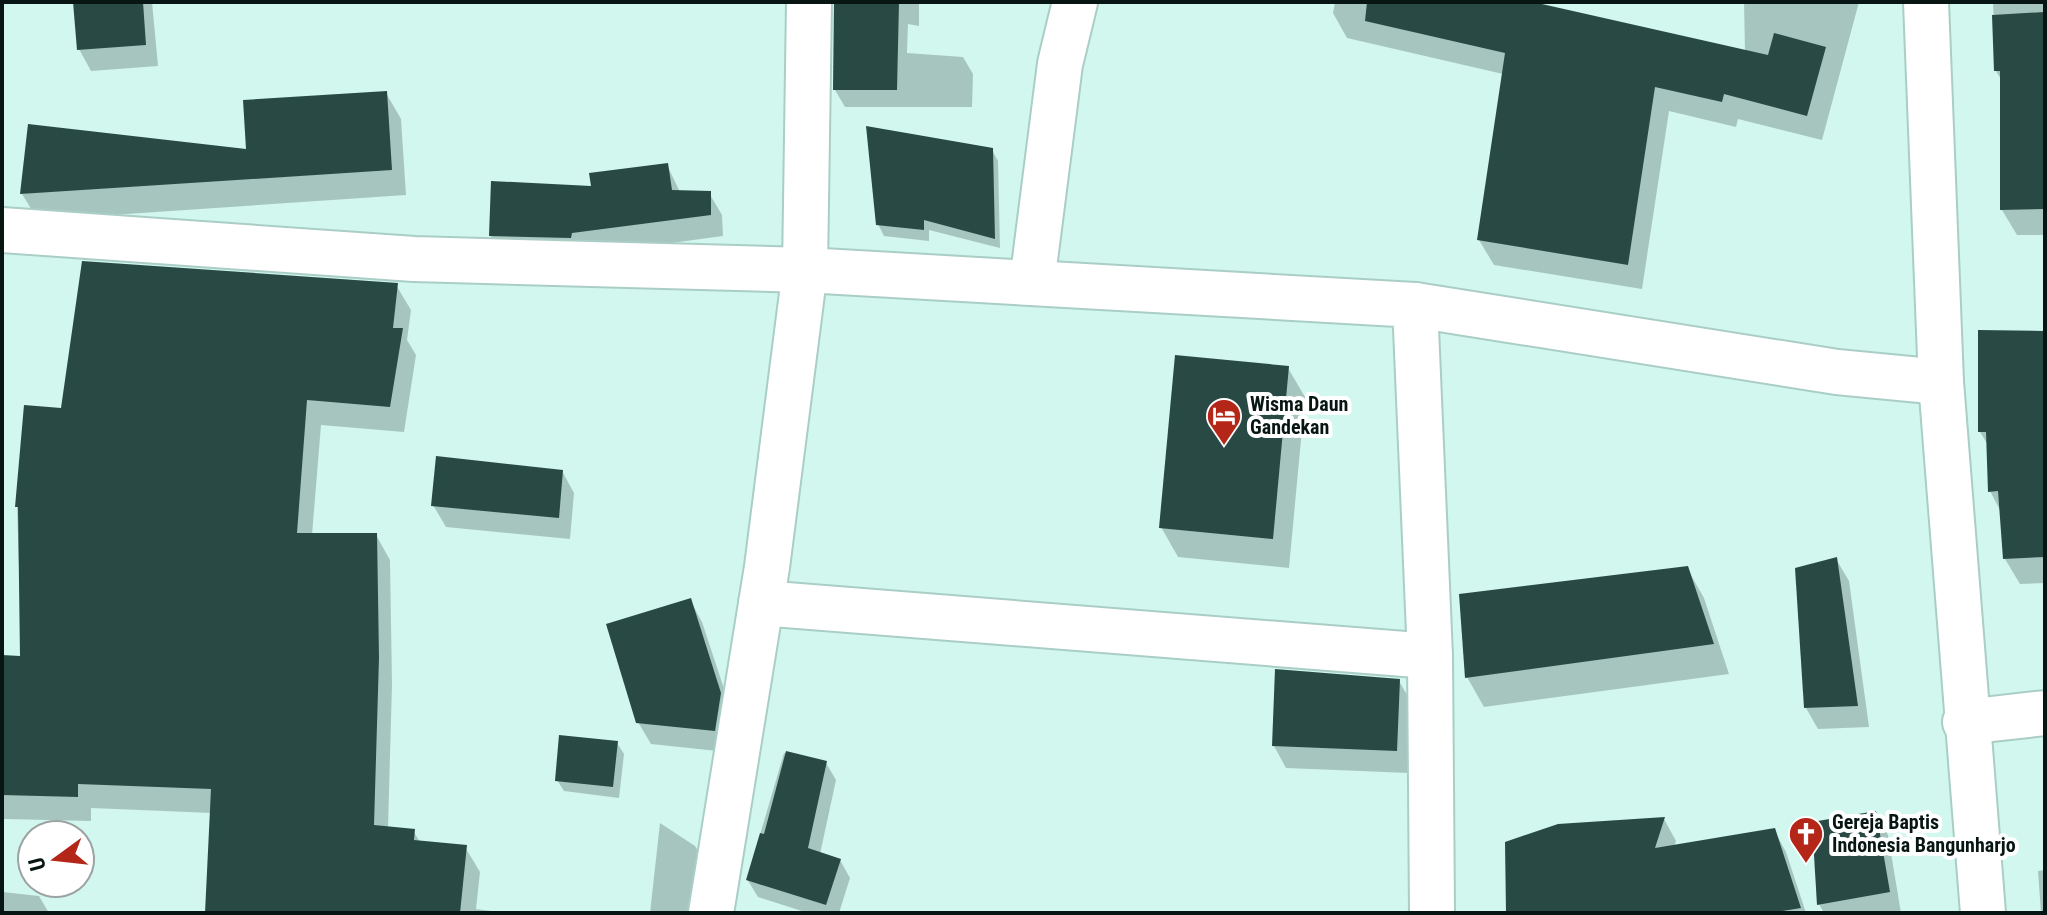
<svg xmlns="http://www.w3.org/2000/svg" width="2047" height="915" font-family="'Roboto Condensed',sans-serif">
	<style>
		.shadow { fill: #0003 }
		.building { fill: #294a44 }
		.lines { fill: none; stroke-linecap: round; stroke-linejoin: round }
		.minor-casing { stroke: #aacec6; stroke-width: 48 }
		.major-casing { stroke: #aacec6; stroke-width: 48 }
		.minor { stroke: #fff; stroke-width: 44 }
		.major { stroke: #fff; stroke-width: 44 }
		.labels { text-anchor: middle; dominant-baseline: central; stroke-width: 8; stroke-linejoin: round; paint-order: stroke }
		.poi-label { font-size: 20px; font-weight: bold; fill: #081613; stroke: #fff; text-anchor: start }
	</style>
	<rect width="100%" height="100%" fill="#d1f7ef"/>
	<g class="shadow">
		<polygon points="75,2 152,2 158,66 91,71 79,49"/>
		<polygon points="836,2 919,2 919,26 908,24 907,53 963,57 973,74 972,107 845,107 835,90"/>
		<polygon points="1335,2 1524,2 1745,52 1744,2 1867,2 1859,2 1822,140 1738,119 1736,127 1669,111 1642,289 1494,265 1479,240 1503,74 1347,38 1333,13"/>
		<polygon points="1993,2 2045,2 2045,235 2017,235 2002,210 2002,81 1996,71"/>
		<polygon points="386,93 401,119 406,195 38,220 22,194 248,151"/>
		<polygon points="992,150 998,161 1000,248 929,230 929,241 884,236 878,224"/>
		<polygon points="667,165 680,192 709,193 722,215 723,236 583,255 503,257 491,236 593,188"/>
		<polygon points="396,285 411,310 407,340 416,355 404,432 321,425 312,535 376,535 390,560 392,685 388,828 413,831 420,842 465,847 480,872 476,909 507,913 207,913 212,813 91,808 91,821 4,819 2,657 22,658 17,506 62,410"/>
		<polygon points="2045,333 2045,583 2020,584 2005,559 2001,512 1990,491 1988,445 1980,432"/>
		<polygon points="1288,368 1305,397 1289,568 1178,557 1161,527"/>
		<polygon points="562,471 574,493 570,539 446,527 433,505"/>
		<polygon points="1836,559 1849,581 1869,727 1818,729 1806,708"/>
		<polygon points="1687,568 1704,598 1729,674 1484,707 1467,677"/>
		<polygon points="690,600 702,622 733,716 727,752 651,744 638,722"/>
		<polygon points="1399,681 1411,702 1409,773 1286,768 1274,746"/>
		<polygon points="617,743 624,754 619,798 564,791 557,780"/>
		<polygon points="784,753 826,763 836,780 820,854 840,860 850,878 839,913 808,913 758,897 747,879"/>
		<polygon points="1875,813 1888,835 1901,913 1824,913 1819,904"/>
		<polygon points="1664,819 1676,841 1674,847 1774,830 1786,852 1806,913 1508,913"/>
		<polygon points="660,823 695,846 702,857 693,913 650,913"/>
		<polygon points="2045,870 2045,913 2041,913 2038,871"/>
		<polygon points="2,892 39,896 49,913 2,913"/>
	</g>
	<g class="building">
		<polygon points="73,2 143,2 146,45 77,50"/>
		<polygon points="834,2 899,2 897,90 833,90"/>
		<polygon points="1367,2 1533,2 1768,55 1774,33 1826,47 1807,116 1724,94 1722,102 1655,87 1628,265 1477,240 1505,53 1365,21"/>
		<polygon points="2045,12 2045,209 2000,210 2000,71 1994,71 1992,15"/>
		<polygon points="387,91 392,170 20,194 28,124 246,149 243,100"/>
		<polygon points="866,126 993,148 995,239 924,220 924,230 876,225"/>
		<polygon points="668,163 672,190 711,191 711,215 572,233 571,238 489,236 491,181 591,186 589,173"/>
		<polygon points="82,261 398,283 393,328 403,328 390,407 307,400 297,533 377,533 379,658 374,825 415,829 414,840 467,845 460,913 205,913 211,789 78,784 78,797 2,795 2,655 20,656 18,507 15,507 24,405 61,408"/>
		<polygon points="1978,330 2045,331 2045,557 2003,559 1998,491 1988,492 1986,432 1978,432"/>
		<polygon points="1175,355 1289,366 1273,539 1159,528"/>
		<polygon points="436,456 563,470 559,518 431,506"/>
		<polygon points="1837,557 1858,706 1804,708 1795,568"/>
		<polygon points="1688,566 1714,644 1465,678 1459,594"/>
		<polygon points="691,598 721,693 715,731 636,723 606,624"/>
		<polygon points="1275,669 1400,679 1397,751 1272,746"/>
		<polygon points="559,735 618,741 613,787 555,781"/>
		<polygon points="786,751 827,761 808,848 841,859 826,905 746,880 760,833 764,834"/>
		<polygon points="1876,811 1890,892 1817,905 1812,822"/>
		<polygon points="1665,817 1655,848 1775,828 1801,908 1771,913 1506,913 1505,842 1558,824"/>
	</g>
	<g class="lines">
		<defs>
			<g id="minor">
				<polyline points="2,230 414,259 805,270 1415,305 1430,656 1432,913"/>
				<polyline points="1032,283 1060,64 1075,2"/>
				<polyline points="1415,305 1837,372 1941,382"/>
				<polyline points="761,603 1430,656"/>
				<polyline points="1965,722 2045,713"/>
				<polyline points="711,913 767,567 805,270 809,2"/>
			</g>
			<polyline id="major" points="1926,2 1941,382 1983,913"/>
		</defs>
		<use href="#minor" class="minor-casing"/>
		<use href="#major" class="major-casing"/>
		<use href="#minor" class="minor"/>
		<use href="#major" class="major"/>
	</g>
	<defs>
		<symbol id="hotel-pin" viewBox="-11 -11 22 30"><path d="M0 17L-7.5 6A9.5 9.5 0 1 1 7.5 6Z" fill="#b42617" stroke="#fff"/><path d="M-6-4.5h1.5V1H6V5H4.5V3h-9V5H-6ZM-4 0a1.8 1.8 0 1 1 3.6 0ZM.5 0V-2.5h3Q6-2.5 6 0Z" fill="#fff"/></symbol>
		<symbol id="church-pin" viewBox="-11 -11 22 30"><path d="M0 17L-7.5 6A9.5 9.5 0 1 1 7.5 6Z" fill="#b42617" stroke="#fff"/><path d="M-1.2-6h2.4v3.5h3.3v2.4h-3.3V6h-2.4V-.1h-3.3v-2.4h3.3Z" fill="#fff"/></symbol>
	</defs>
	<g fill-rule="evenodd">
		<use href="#hotel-pin" x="1204" y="396" width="40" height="54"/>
		<use href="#church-pin" x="1786" y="814" width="40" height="54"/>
	</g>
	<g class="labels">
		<g class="poi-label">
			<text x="1250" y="404">Wisma Daun<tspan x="1250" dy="23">Gandekan</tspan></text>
			<text x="1832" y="822">Gereja Baptis<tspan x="1832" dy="23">Indonesia Bangunharjo</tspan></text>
		</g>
	</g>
	<rect width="2047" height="915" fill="none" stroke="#081613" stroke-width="8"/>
	<g transform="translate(56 859) rotate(255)"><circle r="38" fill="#ffffff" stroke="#9ca2a1" stroke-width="2"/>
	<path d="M0-6L14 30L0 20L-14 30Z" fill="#b42617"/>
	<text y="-12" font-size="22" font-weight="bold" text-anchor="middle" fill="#081613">U</text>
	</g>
</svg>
